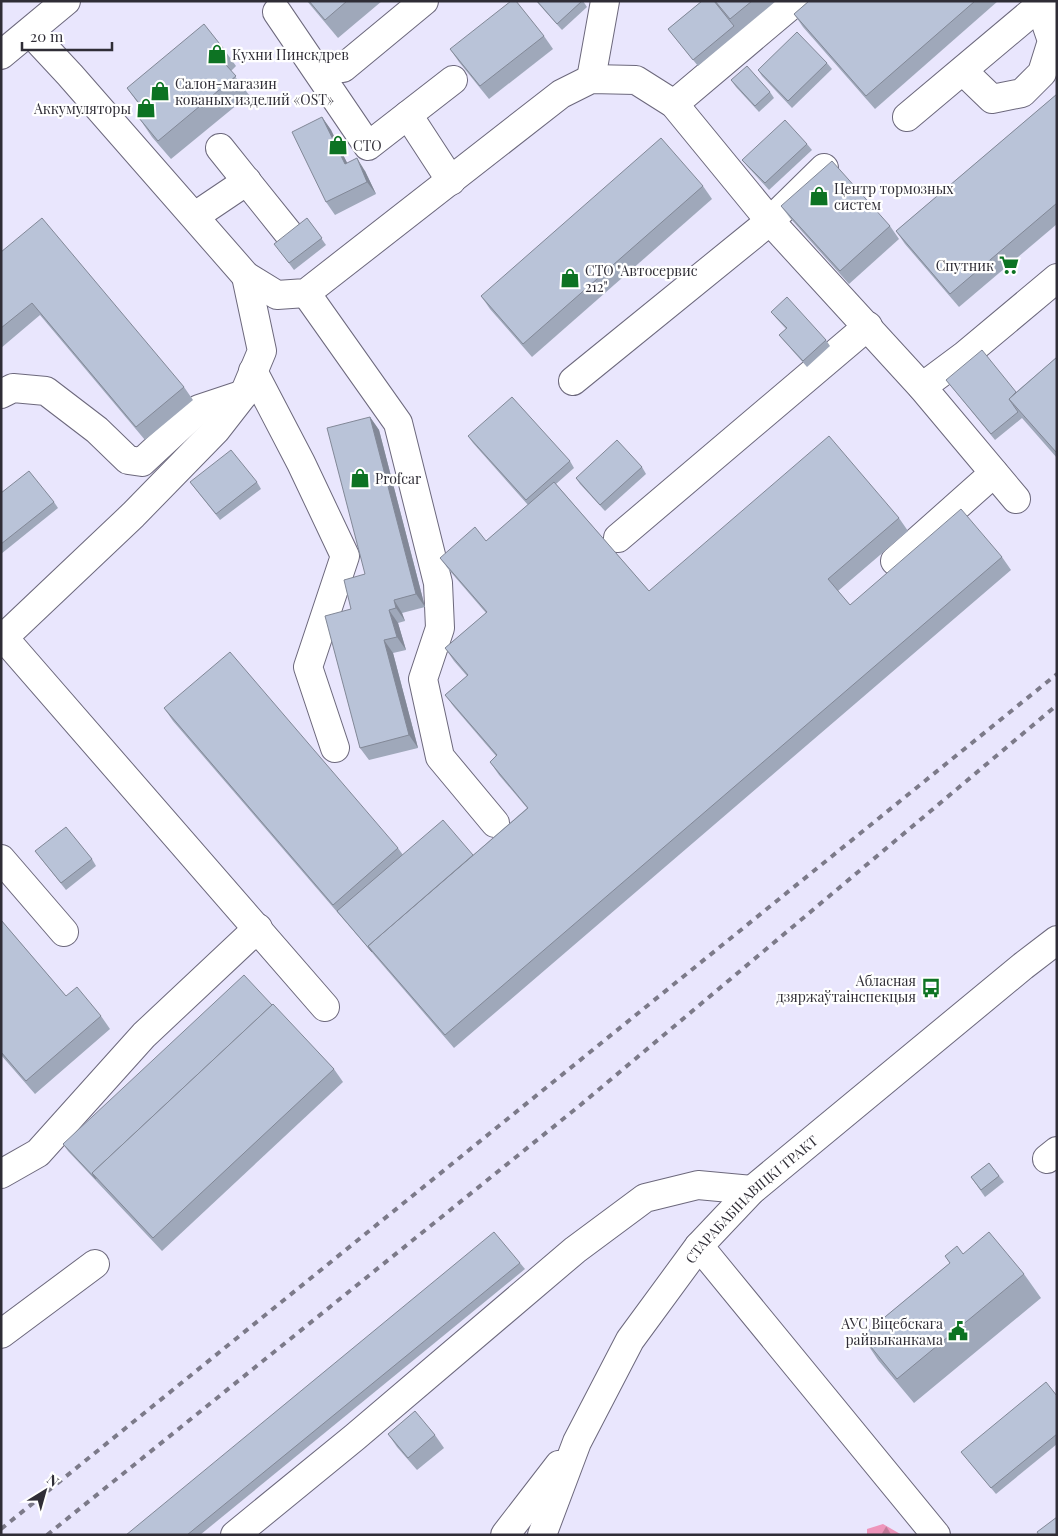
<svg xmlns="http://www.w3.org/2000/svg" width="1058" height="1536" font-family="'Playfair Display',serif">
	<style>
		.forest { fill: url(#forest-firs) }
		.lines { fill: none; stroke-linecap: round; stroke-linejoin: round }
		.minor-casing { stroke: #6c687c; stroke-width: 30 }
		.major-casing { stroke: #6c687c; stroke-width: 30 }
		.minor { stroke: #fff; stroke-width: 28 }
		.major { stroke: #fff; stroke-width: 28 }
		.rail { stroke: #7c7a89; stroke-width: 4; stroke-dasharray: 6 6; stroke-linecap: butt }
		.wall { fill: #9fa8ba }
		.shaded-wall { fill: #828897 }
		.building { fill: #b9c3d8; stroke: #828897 }
		.labels { text-anchor: middle; dominant-baseline: central; stroke-width: 4.5; stroke-linejoin: round; paint-order: stroke }
		.poi-label { font-size: 14px; fill: #2f2d36; stroke: #fff; text-anchor: start }
		.street-label { font-size: 14px; fill: #2f2d36; stroke: #fff }
	</style>
	<defs>
		<pattern id="forest-firs" width="22" height="20" patternUnits="userSpaceOnUse" patternTransform="scale(1.25)"><rect width="22" height="20" fill="#ee95bb"/><path d="M5 1l3.5 6h-7zM16 11l3.5 6h-7z" fill="#c17a99"/></pattern>
	</defs>
	<rect width="100%" height="100%" fill="#e9e6fd"/>
	<polygon class="forest" points="883,1524 902,1535 867,1535 867,1529"/>
	<g class="lines">
		<defs>
			<g id="minor">
				<polyline points="277,12 368,146 453,80"/>
				<polyline points="30,32 70,75 246,276 277,295 306,293 561,94 591,79 636,80 674,104 770,221 922,387 1016,499"/>
				<polyline points="343,68 424,1"/>
				<polyline points="963,71 992,99 1022,93 1042,73 1052,41 1040,6"/>
				<polyline points="591,79 605,1"/>
				<polyline points="674,104 796,1"/>
				<polyline points="408,115 451,181"/>
				<polyline points="907,117 1045,1"/>
				<polyline points="220,148 289,234"/>
				<polyline points="195,216 247,181"/>
				<polyline points="306,293 398,423 438,583 440,628 423,679 440,757 495,823"/>
				<polyline points="253,371 301,463 345,556 308,667 335,748"/>
				<polyline points="573,381 770,221 824,168"/>
				<polyline points="922,387 965,355 1057,278"/>
				<polyline points="1,394 13,388 46,391 97,430 128,460 142,462 199,409 244,394"/>
				<polyline points="618,538 868,326"/>
				<polyline points="895,561 994,473"/>
				<polyline points="4,638 325,1007"/>
				<polyline points="1,640 133,515 216,430 244,394 262,351 246,276"/>
				<polyline points="1,859 64,932"/>
				<polyline points="1047,1159 1057,1151"/>
				<polyline points="1,1174 38,1153 144,1035 258,928"/>
				<polyline points="699,1246 936,1535"/>
				<polyline points="1,1334 95,1264"/>
				<polyline points="235,1535 355,1437 575,1250 645,1198 698,1185 752,1190"/>
				<polyline points="505,1535 559,1465"/>
				<path id="s1" d="M542 1535 577 1442 630 1340 699 1246 752 1190 1023 966 1057 940"/>
			</g>
			<polyline id="major" points="1,55 66,1"/>
		</defs>
		<use href="#minor" class="minor-casing"/>
		<use href="#major" class="major-casing"/>
		<use href="#minor" class="minor"/>
		<use href="#major" class="major"/>
		<g class="rail">
			<polyline points="1,1529 1057,674"/>
			<polyline points="47,1535 578,1107 1057,705"/>
		</g>
	</g>
	<g class="wall">
		<polygon points="307,1 382,1 338,38"/>
		<polygon points="536,1 583,1 587,7 562,30"/>
		<polygon points="702,1 776,1 698,66 668,29"/>
		<polygon points="809,1 998,1 875,109 803,27 794,14"/>
		<polygon points="544,36 553,49 489,99 459,62 450,49"/>
		<polygon points="223,48 236,66 231,71 249,95 171,159 152,137 139,118 145,113 127,88"/>
		<polygon points="827,63 832,69 792,108 762,76 758,70"/>
		<polygon points="731,80 770,92 774,98 759,112 736,87"/>
		<polygon points="1057,94 1057,224 959,307 905,244 896,231"/>
		<polygon points="322,117 331,130 347,163 365,171 376,194 335,215 326,202"/>
		<polygon points="807,144 812,150 769,190 747,166 742,160"/>
		<polygon points="703,186 712,199 532,357 490,309 481,296"/>
		<polygon points="781,206 890,226 899,239 849,284 790,218"/>
		<polygon points="307,218 326,245 294,270 279,250"/>
		<polygon points="1,252 184,387 193,400 145,440 40,315 1,348"/>
		<polygon points="771,312 826,340 830,346 807,367 784,341 779,335 786,329 776,318"/>
		<polygon points="1057,357 1057,458 1022,418 995,440 946,380 1016,392"/>
		<polygon points="370,417 379,430 425,607 402,613 405,621 398,623 406,650 393,653 418,748 369,760 360,748"/>
		<polygon points="468,436 570,461 574,468 556,484 649,591 899,518 908,531 838,591 850,605 1002,557 1011,570 454,1048 173,721 164,708 398,848 403,855 473,855 527,808 499,775 490,762 496,756 454,707 445,695 467,676 454,661 445,648 486,613 449,570 440,558 486,541 528,505 473,443"/>
		<polygon points="642,467 646,474 605,511 580,484 576,478"/>
		<polygon points="190,482 257,482 261,489 220,520"/>
		<polygon points="1,493 54,502 58,508 1,554"/>
		<polygon points="35,851 92,859 96,866 66,890"/>
		<polygon points="1,920 66,996 101,1016 110,1029 35,1094 1,1055"/>
		<polygon points="272,1005 334,1069 343,1082 162,1251 68,1151 63,1144"/>
		<polygon points="989,1163 1004,1182 985,1197 971,1177"/>
		<polygon points="963,1254 1024,1274 1041,1298 914,1403 878,1360 862,1336 950,1263 945,1256"/>
		<polygon points="520,1263 525,1269 200,1535 126,1535"/>
		<polygon points="1057,1396 1057,1444 996,1494 961,1452"/>
		<polygon points="388,1434 435,1435 444,1448 417,1470 397,1447"/>
	</g>
	<g class="shaded-wall">
		<polygon points="322,117 331,130 354,177 345,164"/>
		<polygon points="357,158 365,171 376,194 367,182"/>
		<polygon points="370,417 379,430 425,607 416,594"/>
		<polygon points="394,600 402,613 405,621 396,608"/>
		<polygon points="389,610 398,623 406,650 397,637"/>
		<polygon points="384,640 393,653 418,748 409,735"/>
	</g>
	<g class="building">
		<polygon points="309,1 347,1 325,20"/>
		<polygon points="511,1 516,1 544,36 480,86 450,49"/>
		<polygon points="537,1 582,1 557,24"/>
		<polygon points="702,1 714,1 734,26 693,60 668,29"/>
		<polygon points="715,1 752,1 730,19"/>
		<polygon points="809,1 975,1 866,96 794,14"/>
		<polygon points="204,24 223,48 216,54 236,76 158,141 139,118 146,112 127,88"/>
		<polygon points="797,32 827,63 788,101 758,70"/>
		<polygon points="747,66 770,92 755,106 731,80"/>
		<polygon points="1057,94 1057,203 950,294 896,231"/>
		<polygon points="322,117 345,164 357,158 367,182 326,202 292,132"/>
		<polygon points="785,120 807,144 765,183 742,160"/>
		<polygon points="661,138 703,186 523,344 481,296"/>
		<polygon points="832,161 890,226 840,271 781,206"/>
		<polygon points="42,218 184,387 136,427 32,303 1,328 1,252"/>
		<polygon points="307,218 322,238 289,263 274,244"/>
		<polygon points="787,297 826,340 803,361 779,335 787,328 771,312"/>
		<polygon points="982,350 1016,392 1009,399 1018,412 991,434 946,380"/>
		<polygon points="1057,357 1057,451 1056,452 1009,399"/>
		<polygon points="512,397 570,461 526,500 468,436"/>
		<polygon points="370,417 416,594 394,600 396,608 389,610 397,637 384,640 409,735 360,748 325,616 351,609 344,580 365,574 327,428"/>
		<polygon points="829,436 899,518 828,579 850,605 961,509 1002,557 445,1035 368,946 528,808 490,762 497,755 445,695 468,675 445,648 487,612 440,558 475,527 486,541 554,482 649,591"/>
		<polygon points="617,440 642,467 600,505 576,478"/>
		<polygon points="231,450 257,482 216,514 190,482"/>
		<polygon points="29,471 54,502 1,544 1,493"/>
		<polygon points="230,652 398,848 333,905 164,708"/>
		<polygon points="443,820 473,855 368,946 372,952 337,911"/>
		<polygon points="66,827 92,859 61,883 35,851"/>
		<polygon points="1,920 66,996 77,987 101,1016 26,1081 1,1052"/>
		<polygon points="244,975 272,1005 92,1173 96,1179 63,1144"/>
		<polygon points="273,1004 334,1069 153,1238 92,1173"/>
		<polygon points="989,1163 999,1176 981,1190 971,1177"/>
		<polygon points="494,1232 520,1263 187,1535 126,1535"/>
		<polygon points="989,1232 1024,1274 897,1379 862,1336 950,1263 945,1256 957,1246 963,1254"/>
		<polygon points="1046,1382 1057,1396 1057,1434 991,1488 961,1452"/>
		<polygon points="415,1411 435,1435 408,1458 388,1434"/>
		<polygon points="1057,1517 1057,1535 1039,1535 1037,1532"/>
	</g>
	<defs>
		<symbol id="shop-bare" viewBox="-9 -9 18 18"><path d="M-5-2.5h2.3a2.7 3.5 0 0 1 5.4 0H5L5.5 6h-11ZM-1.5-2.5h3a1.5 2.3 0 0 0-3 0Z" fill="#0d7323" stroke="#fff" stroke-width="2.5" paint-order="stroke"/></symbol>
		<symbol id="supermarket-bare" viewBox="-9 -9 18 18"><path d="M-6-5.5h2.5l.6 2H6L4.5 2H-2.5L-4.4-4H-6ZM-1.5 3.2a1.3 1.3 0 1 0 .1 0ZM3 3.2a1.3 1.3 0 1 0 .1 0Z" fill="#0d7323" stroke="#fff" stroke-width="2.5" paint-order="stroke"/></symbol>
		<symbol id="bus-bare" viewBox="-9 -9 18 18"><path d="M-5-6H5V4H4V6H2V4H-2V6H-4V4H-5ZM-3.5-4V0h7V-4ZM-3.5 1.2v1.5H-2V1.2ZM2 1.2v1.5H3.5V1.2Z" fill="#0d7323" stroke="#fff" stroke-width="2.5" paint-order="stroke"/></symbol>
		<symbol id="civic-bare" viewBox="-9 -9 18 18"><path d="M-.6-6.5H3V-4.5H.6V-3L4-1V1h2V6H-6V1h2V-1L-.6-3ZM-1.2 2.5V6h2.4V2.5Z" fill="#0d7323" stroke="#fff" stroke-width="2.5" paint-order="stroke"/></symbol>
	</defs>
	<g fill-rule="evenodd">
		<use href="#shop-bare" x="203" y="40" width="28" height="28"/>
		<use href="#shop-bare" x="146" y="77" width="28" height="28"/>
		<use href="#shop-bare" x="132" y="94" width="28" height="28"/>
		<use href="#shop-bare" x="324" y="131" width="28" height="28"/>
		<use href="#shop-bare" x="805" y="182" width="28" height="28"/>
		<use href="#supermarket-bare" x="995" y="251" width="28" height="28"/>
		<use href="#shop-bare" x="556" y="264" width="28" height="28"/>
		<use href="#shop-bare" x="346" y="464" width="28" height="28"/>
		<use href="#bus-bare" x="917" y="974" width="28" height="28"/>
		<use href="#civic-bare" x="944" y="1317" width="28" height="28"/>
	</g>
	<g class="labels">
		<g class="poi-label">
			<text x="232" y="54">Кухни Пинскдрев</text>
			<text x="175" y="83">Салон-магазин<tspan x="175" dy="16">кованых изделий «OST»</tspan></text>
			<text x="131" y="108" text-anchor="end">Аккумуляторы</text>
			<text x="353" y="145">СТО</text>
			<text x="834" y="188">Центр тормозных<tspan x="834" dy="16">систем</tspan></text>
			<text x="994" y="265" text-anchor="end">Спутник</text>
			<text x="585" y="270">СТО "Автосервис<tspan x="585" dy="16">212"</tspan></text>
			<text x="375" y="478">Profcar</text>
			<text x="916" y="980" text-anchor="end">Абласная<tspan x="916" dy="16">дзяржаўтаінспекцыя</tspan></text>
			<text x="943" y="1323" text-anchor="end">АУС Віцебскага<tspan x="943" dy="16">райвыканкама</tspan></text>
		</g>
		<g class="street-label">
			<text stroke="none"><textPath href="#s1" startOffset="401">СТАРАБАБІНАВІЦКІ ТРАКТ</textPath></text>
		</g>
	</g>
	<rect width="1058" height="1536" fill="none" stroke="#2f2d36" stroke-width="5"/>
	<g transform="translate(45 1491) rotate(37)" stroke="#ffffff" stroke-width="4" paint-order="stroke">
	<path d="M0-4L9 19L0 12L-9 19Z" fill="#2f2d36"/>
	<text y="-8" font-size="14" font-weight="bold" text-anchor="middle" fill="#2f2d36">N</text>
	</g>
	<path d="M22 42v8h90v-8" fill="none" stroke="#2f2d36" stroke-width="2.5"/>
	<text x="30" y="42" font-size="15" fill="#2f2d36" stroke="#ffffff" stroke-width="4" paint-order="stroke">20 m</text>
</svg>
